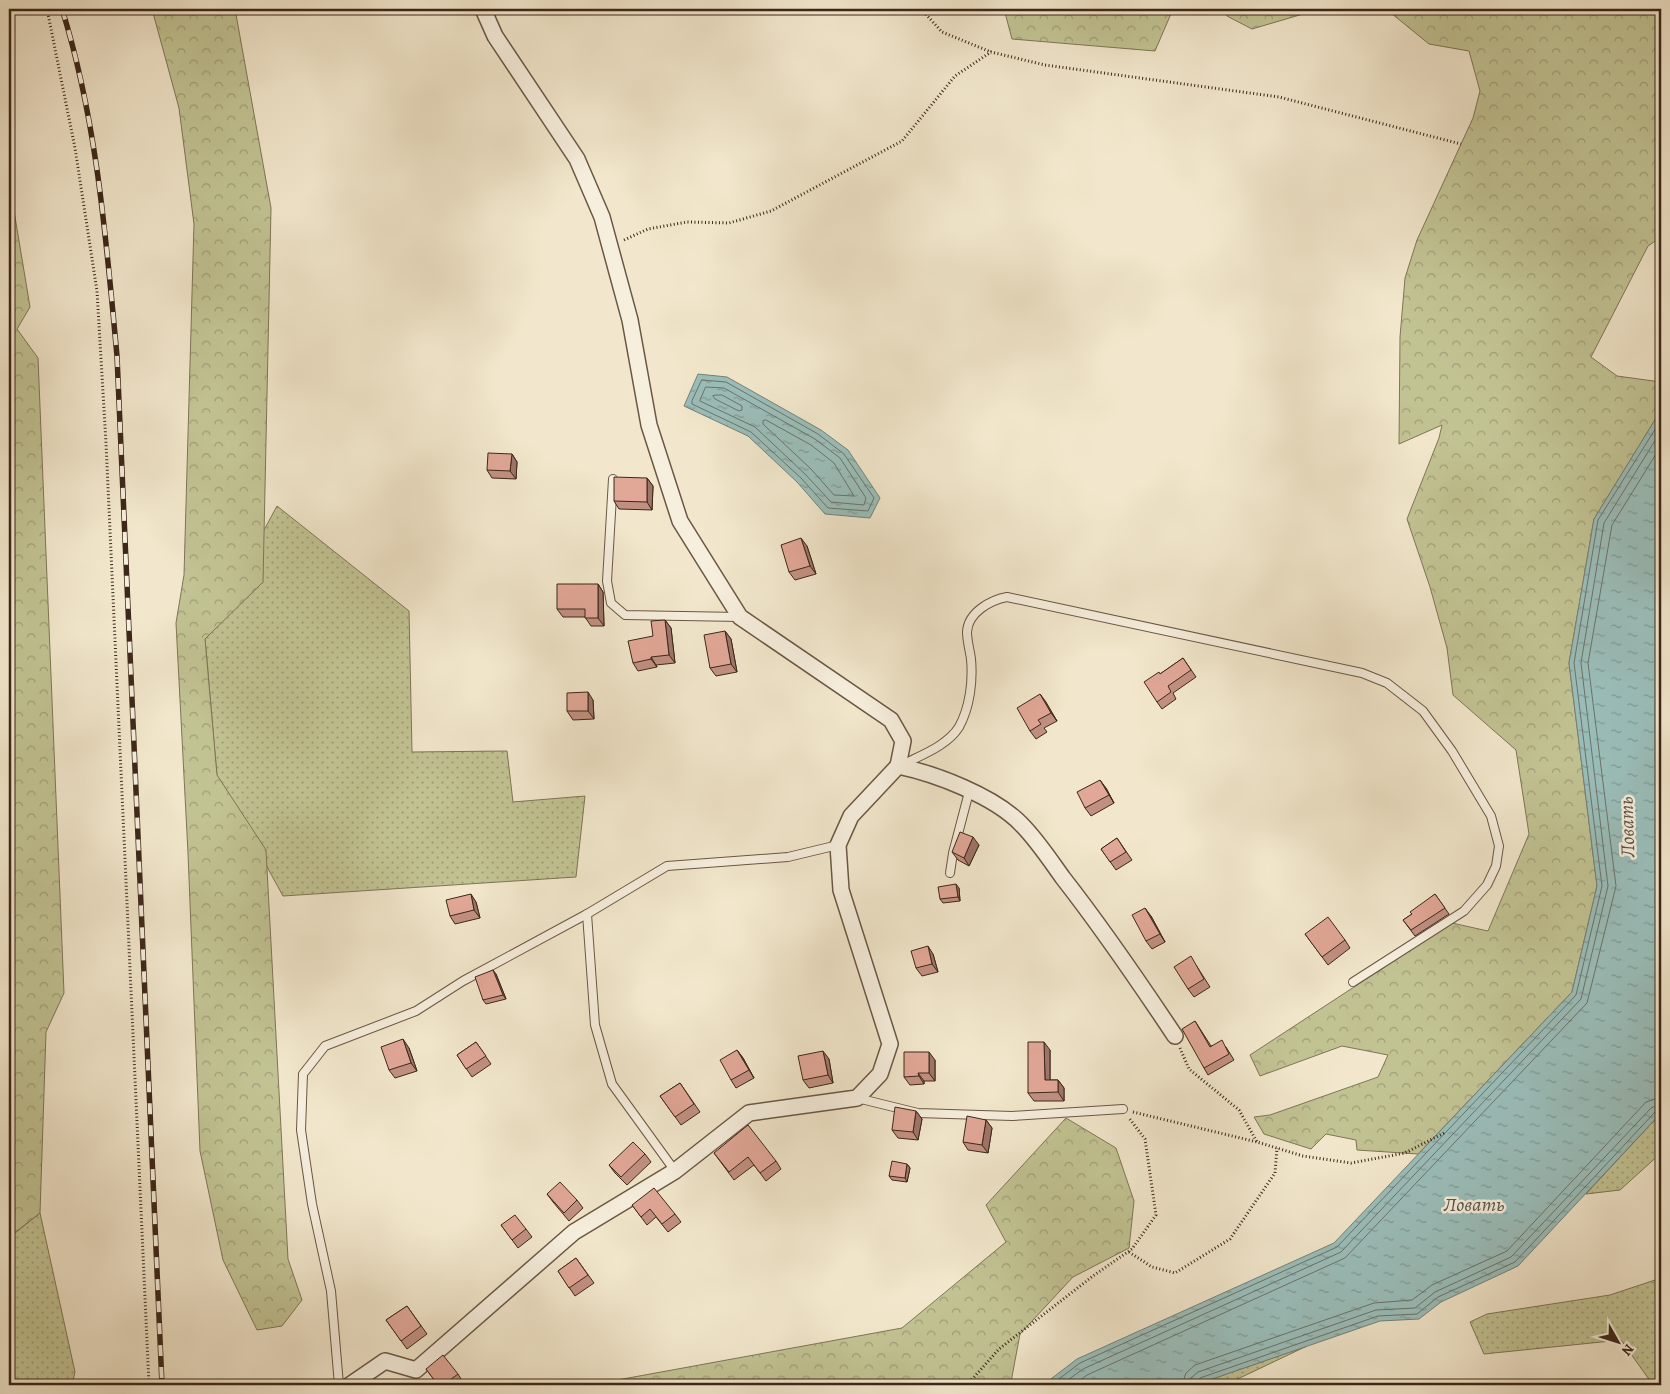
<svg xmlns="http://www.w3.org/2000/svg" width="1670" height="1394" font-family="Alegreya,serif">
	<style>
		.grass { fill: url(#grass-dots); stroke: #7f7556 }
		.forest { fill: url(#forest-crowns); stroke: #7f7556 }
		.water { fill: url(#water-ripples); stroke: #75827a }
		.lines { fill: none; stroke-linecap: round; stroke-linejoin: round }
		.shore { stroke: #6c736a; stroke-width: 1 }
		.lane-casing { stroke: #6a5745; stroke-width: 10 }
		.street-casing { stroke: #6a5745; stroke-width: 18 }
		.path { stroke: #3c2718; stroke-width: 3; stroke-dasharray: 1 2.5; stroke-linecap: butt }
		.lane { stroke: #f7efde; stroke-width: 8 }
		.street { stroke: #f7efde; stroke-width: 15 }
		.rail-casing { stroke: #3c2718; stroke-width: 5.5 }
		.rail { stroke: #f7efde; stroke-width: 4; stroke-dasharray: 11; stroke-linecap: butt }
		.wall { fill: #c29082; stroke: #3c2718 }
		.shaded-wall { fill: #9e756a; stroke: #3c2718 }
		.building { fill: #e1a797; stroke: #3c2718 }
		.labels { text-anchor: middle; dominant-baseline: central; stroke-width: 5; stroke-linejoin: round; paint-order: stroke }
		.water-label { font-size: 20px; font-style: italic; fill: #585549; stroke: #f7efde }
	</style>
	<defs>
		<pattern id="grass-dots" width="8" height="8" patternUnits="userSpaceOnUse" patternTransform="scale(1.25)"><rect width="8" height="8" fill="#c2c393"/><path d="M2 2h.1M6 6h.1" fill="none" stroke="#9f9e77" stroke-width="1.8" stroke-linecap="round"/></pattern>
		<pattern id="forest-crowns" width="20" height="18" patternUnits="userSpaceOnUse" patternTransform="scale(1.25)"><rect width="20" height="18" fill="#c2c393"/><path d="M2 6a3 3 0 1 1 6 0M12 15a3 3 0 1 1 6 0" fill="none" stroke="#9f9e77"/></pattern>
		<pattern id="water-ripples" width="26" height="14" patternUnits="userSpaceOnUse" patternTransform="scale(1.25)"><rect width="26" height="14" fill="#9bbfbb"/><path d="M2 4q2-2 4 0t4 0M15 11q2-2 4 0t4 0" fill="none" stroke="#809b97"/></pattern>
	</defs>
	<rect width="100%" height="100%" fill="#f2e7cc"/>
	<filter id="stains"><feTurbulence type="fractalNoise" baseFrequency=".004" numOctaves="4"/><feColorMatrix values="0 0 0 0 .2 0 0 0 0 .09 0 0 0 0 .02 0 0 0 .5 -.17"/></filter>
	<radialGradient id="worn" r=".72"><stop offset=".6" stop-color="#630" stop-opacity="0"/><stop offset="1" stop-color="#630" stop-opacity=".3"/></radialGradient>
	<g class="grass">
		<polygon points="277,506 409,611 412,752 507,751 513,802 585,796 576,877 283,896 217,776 205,639"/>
		<polygon points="1661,1113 1661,1153 1620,1190 1586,1194"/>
		<polygon points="40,1213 75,1372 72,1385 9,1385 9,1232 14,1234"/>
		<polygon points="1661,1278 1661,1331 1655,1339 1661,1345 1661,1385 1653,1385 1621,1340 1484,1354 1470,1322 1487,1314 1610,1295"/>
		<polygon points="1307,1346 1225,1385 1195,1385"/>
	</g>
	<g class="forest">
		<polygon points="152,9 235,9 271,208 263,582 205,639 217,775 266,850 288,1259 302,1300 282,1326 257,1330 223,1260 200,1151 188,853 176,623 184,575 194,224 179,108"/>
		<polygon points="1004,9 1173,9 1155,51 1012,39"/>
		<polygon points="1228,9 1320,9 1252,29 1227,16"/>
		<polygon points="1386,9 1661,9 1661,237 1648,246 1591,357 1617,376 1661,382 1661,410 1594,519 1569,663 1597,886 1572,992 1418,1154 1357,1150 1356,1140 1326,1134 1311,1149 1264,1134 1254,1117 1270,1115 1378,1077 1388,1055 1342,1046 1260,1076 1250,1055 1452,923 1488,931 1529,834 1516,750 1453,695 1447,648 1430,587 1407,519 1439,438 1442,425 1399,444 1400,337 1405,278 1417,240 1473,118 1480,91 1469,51 1429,44"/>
		<polygon points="9,200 14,211 30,307 17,329 38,358 64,993 46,1032 40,1213 13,1234 9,1232"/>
		<polygon points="1066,1118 1116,1148 1134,1201 1129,1248 1073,1277 1020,1334 1011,1382 1006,1385 590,1385 902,1328 1006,1242 986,1205"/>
	</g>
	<g class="water">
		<polygon points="698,374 727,377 821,430 848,450 880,498 870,518 825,514 797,482 748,436 684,406"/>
		<polygon points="1661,410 1661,1113 1518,1266 1441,1302 1419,1319 1380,1321 1195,1385 1043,1385 1077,1359 1334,1243 1572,992 1597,886 1569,663 1594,519"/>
	</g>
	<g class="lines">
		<g class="shore">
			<polygon points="702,380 726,382 818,434 844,454 874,498 868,511 828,508 801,478 751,432 692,404 692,401"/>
			<polygon points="706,387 724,388 815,439 840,458 866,498 864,505 831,502 805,474 755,427 700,401"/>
			<polygon points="716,395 722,395 742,406 742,410 739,411 715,399 713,396"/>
			<polygon points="766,420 811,445 834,463 854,496 834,495 811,469 763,424 763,421"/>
			<polyline points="1051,1385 1080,1363 1337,1247 1576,995 1602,886 1574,663 1598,520 1661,420"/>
			<polyline points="1061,1385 1083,1369 1341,1252 1581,999 1608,886 1581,663 1604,523 1661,431"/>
			<polyline points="1074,1385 1087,1375 1345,1258 1587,1003 1616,886 1588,663 1612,525 1661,446"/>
			<polyline points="1182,1385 1186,1373 1195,1365 1374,1303 1412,1300 1432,1285 1507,1251 1646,1102 1661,1097"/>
			<polyline points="1190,1385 1191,1378 1198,1372 1376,1310 1415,1308 1435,1292 1511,1257 1651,1108 1661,1104"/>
			<polyline points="1196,1385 1200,1378 1378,1316 1417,1314 1438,1297 1515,1262 1655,1112 1661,1110"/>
		</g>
		<defs>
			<g id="lane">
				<polyline points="613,479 607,581 611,603 625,615 740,617"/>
				<path d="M902 765C921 755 947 746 959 727 970 707 973 681 971 659 970 651 967 641 967 632 968 612 991 600 1007 597L1362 673 1387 683 1423 711 1452 751 1491 816 1499 846 1496 866 1487 885 1464 911 1353 982"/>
				<polyline points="950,873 953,853 969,792"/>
				<polyline points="587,914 595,1025 612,1084 675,1171"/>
				<polyline points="857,1098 918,1113 1012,1116 1123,1109"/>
				<polyline points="339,1385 331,1291 312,1204 301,1130 303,1074 325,1046 416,1011 463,981 587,914 667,866 788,857 838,845"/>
			</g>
			<g id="street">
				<path d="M483 9 495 36 577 159 602 217 630 320 649 425 680 521 740 617 891 720 903 741 898 766C936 774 994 796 1021 824 1037 840 1050 860 1063 878 1103 929 1139 982 1175 1036"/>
				<polyline points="350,1385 385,1361 416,1370 574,1232 675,1171 749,1113 857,1098 880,1074 890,1044 841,890 838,845 851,816 898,766"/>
			</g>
		</defs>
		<use href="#lane" class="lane-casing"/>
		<use href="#street" class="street-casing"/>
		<g class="path">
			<polyline points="47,9 75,148 97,291 106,443 149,1385"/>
			<polyline points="921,9 942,32 991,52"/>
			<polyline points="624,240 648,229 687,222 729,223 771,211 902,141 955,76 991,52 1045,65 1279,97 1461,144"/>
			<polyline points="1180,1048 1189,1069 1239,1110 1257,1142 1303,1156 1351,1163 1405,1153 1444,1133"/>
			<polyline points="1133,1112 1257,1142"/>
			<polyline points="1129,1252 1152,1267 1175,1273 1230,1239 1275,1173 1277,1148"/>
			<polyline points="967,1385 999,1349 1093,1276 1132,1249 1156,1215 1145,1139 1129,1118"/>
			<polyline points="1418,1385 1418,1383"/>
		</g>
		<use href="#lane" class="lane"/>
		<use href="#street" class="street"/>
		<defs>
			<path id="rail" d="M62 9C97 121 106 239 117 356L162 1385"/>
		</defs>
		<use href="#rail" class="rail-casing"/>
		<use href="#rail" class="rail"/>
	</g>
	<g class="wall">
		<polygon points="512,454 517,462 516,479 492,478 487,470"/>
		<polygon points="647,478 653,486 652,510 619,509 614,501"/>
		<polygon points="807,546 816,574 795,580 789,572"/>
		<polygon points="598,584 603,592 604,626 591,626 585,617 563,617 557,609"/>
		<polygon points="665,620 671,628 675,663 656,665 657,667 638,671 633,663"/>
		<polygon points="725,631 731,639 737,672 716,676 710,668"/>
		<polygon points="1183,658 1196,677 1173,693 1176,699 1162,709 1157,702 1160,674"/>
		<polygon points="1040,694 1057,721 1044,728 1047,732 1036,739 1030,731"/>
		<polygon points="593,700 594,719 573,720 567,711"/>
		<polygon points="1106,788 1114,803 1091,816 1085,808"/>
		<polygon points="1117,838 1132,860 1116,870 1101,849"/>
		<polygon points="979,845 969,866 958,860 952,852"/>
		<polygon points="959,888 960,901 943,903 940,899"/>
		<polygon points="1435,894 1449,914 1415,936 1403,920 1412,914"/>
		<polygon points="476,902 480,918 455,924 450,916"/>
		<polygon points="1151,916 1165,942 1152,949 1146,941"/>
		<polygon points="1305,934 1345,940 1350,948 1328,965"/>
		<polygon points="933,954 938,972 922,976 916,968"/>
		<polygon points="1196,965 1210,987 1194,997 1188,989"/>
		<polygon points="496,974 506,999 486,1004 483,1000"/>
		<polygon points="1195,1021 1211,1046 1226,1047 1234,1060 1208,1075 1204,1068"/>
		<polygon points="476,1042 491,1064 472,1077 457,1055"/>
		<polygon points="409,1048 417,1071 395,1078 389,1070"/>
		<polygon points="737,1050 743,1058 754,1078 736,1088 731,1080"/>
		<polygon points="1050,1050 1050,1080 1058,1080 1064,1088 1064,1101 1034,1101 1028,1093"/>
		<polygon points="829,1059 833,1083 809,1088 803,1080"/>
		<polygon points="935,1060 935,1081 924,1081 924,1084 910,1085 904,1077"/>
		<polygon points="680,1083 700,1112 681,1125 660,1096"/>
		<polygon points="916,1111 922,1119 918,1140 898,1138 892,1130"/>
		<polygon points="986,1120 992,1128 988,1153 968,1150 963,1142"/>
		<polygon points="714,1153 776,1161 781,1169 766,1181 754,1165 734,1180"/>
		<polygon points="645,1154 651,1162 627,1185 615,1173 609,1165"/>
		<polygon points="907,1164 910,1168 907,1182 892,1180 889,1176"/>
		<polygon points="547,1194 577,1200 583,1208 569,1221 553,1202"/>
		<polygon points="632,1205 675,1214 681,1222 668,1232 656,1217 647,1225"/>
		<polygon points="501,1225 526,1229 532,1237 518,1248"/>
		<polygon points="576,1258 594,1283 575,1296 558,1271"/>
		<polygon points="407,1306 427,1334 407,1349 386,1320"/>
		<polygon points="426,1369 458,1374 463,1382 459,1385 438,1385"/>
	</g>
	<g class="shaded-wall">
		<polygon points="512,454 517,462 516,479 510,471"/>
		<polygon points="647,478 653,486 652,510 647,502"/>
		<polygon points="801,538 807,546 816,574 810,566"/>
		<polygon points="598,584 603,592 604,626 598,618"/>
		<polygon points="665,620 671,628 675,663 669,655"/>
		<polygon points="725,631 731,639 737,672 731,664"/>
		<polygon points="651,657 656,665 657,667 651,659"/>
		<polygon points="588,692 593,700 594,719 588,711"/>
		<polygon points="1040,694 1046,702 1057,721 1051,713"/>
		<polygon points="1100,780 1106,788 1114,803 1109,795"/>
		<polygon points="973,837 979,845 969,866 964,858"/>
		<polygon points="956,884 959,888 960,901 958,897"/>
		<polygon points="471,894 476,902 480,918 474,910"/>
		<polygon points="1145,908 1151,916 1165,942 1160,934"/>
		<polygon points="928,946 933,954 938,972 932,964"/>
		<polygon points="493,970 496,974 506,999 503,995"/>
		<polygon points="403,1039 409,1048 417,1071 411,1063"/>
		<polygon points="1044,1042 1050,1050 1050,1088 1045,1080"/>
		<polygon points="737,1050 743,1058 754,1078 749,1070"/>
		<polygon points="823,1051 829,1059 833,1083 828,1075"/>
		<polygon points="929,1052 935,1060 935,1081 929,1073"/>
		<polygon points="918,1073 924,1081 924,1084 919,1076"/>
		<polygon points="1058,1080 1064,1088 1064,1101 1058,1092"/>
		<polygon points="916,1111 922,1119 918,1140 913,1132"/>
		<polygon points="986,1120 992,1128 988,1153 982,1145"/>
		<polygon points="907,1164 910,1168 907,1182 905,1178"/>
	</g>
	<g class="building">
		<polygon points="488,453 512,454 510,471 487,470"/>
		<polygon points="614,477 647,478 647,502 614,501"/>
		<polygon points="801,538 810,566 789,572 781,545"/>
		<polygon points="557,584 598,584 598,618 585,618 585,609 557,609"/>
		<polygon points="665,620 669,655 651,657 651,659 633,663 628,641 653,636 651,621"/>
		<polygon points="725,631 731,664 710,668 704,635"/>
		<polygon points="1183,658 1191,670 1168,686 1171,692 1157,702 1144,682 1159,672 1160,674"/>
		<polygon points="588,692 588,711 567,711 567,693"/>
		<polygon points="1040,694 1051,713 1038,720 1041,724 1030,731 1017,708"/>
		<polygon points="1100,780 1109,795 1085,808 1077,792"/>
		<polygon points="960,832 973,837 964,858 952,852"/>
		<polygon points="1117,838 1126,852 1110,862 1101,849"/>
		<polygon points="956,884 958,897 940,899 938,887"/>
		<polygon points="471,894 474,910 450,916 446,900"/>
		<polygon points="1435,894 1445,908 1411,930 1403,920 1412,914 1410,912"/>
		<polygon points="1145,908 1160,934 1146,941 1132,915"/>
		<polygon points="1328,917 1345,940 1322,957 1305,934"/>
		<polygon points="928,946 932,964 916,968 911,951"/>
		<polygon points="1191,956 1204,979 1188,989 1174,967"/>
		<polygon points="493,970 503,995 483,1000 475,977"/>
		<polygon points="1195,1021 1210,1047 1222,1040 1229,1054 1204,1068 1182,1029"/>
		<polygon points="403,1039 411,1063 389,1070 381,1047"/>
		<polygon points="476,1042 486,1056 466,1069 457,1055"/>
		<polygon points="1028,1042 1044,1042 1045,1080 1058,1080 1058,1092 1028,1093"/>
		<polygon points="737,1050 749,1070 731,1080 720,1060"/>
		<polygon points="823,1051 828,1075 803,1080 798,1056"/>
		<polygon points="904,1052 929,1052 929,1073 918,1073 919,1076 904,1077"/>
		<polygon points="680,1083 694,1104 675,1117 660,1096"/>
		<polygon points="895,1107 916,1111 913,1132 892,1130"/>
		<polygon points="967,1116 986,1120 982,1145 963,1142"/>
		<polygon points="748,1125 776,1161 760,1173 748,1157 729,1172 714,1153"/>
		<polygon points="633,1142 645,1154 621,1177 609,1165"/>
		<polygon points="892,1161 907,1164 905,1178 889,1176"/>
		<polygon points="560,1182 577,1200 564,1213 547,1194"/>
		<polygon points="654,1188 675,1214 662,1224 650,1209 641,1217 632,1205"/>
		<polygon points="515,1215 526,1229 512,1240 501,1225"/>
		<polygon points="576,1258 588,1275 569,1288 558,1271"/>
		<polygon points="407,1306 421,1326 401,1341 386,1320"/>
		<polygon points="443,1355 458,1374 443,1385 438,1385 426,1369"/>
	</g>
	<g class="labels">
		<g class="water-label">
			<text transform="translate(1627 827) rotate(-92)">Ловать</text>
			<text x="1474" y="1204">Ловать</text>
		</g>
	</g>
	<rect width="1670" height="1394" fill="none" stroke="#f2e7cc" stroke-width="30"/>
	<rect x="10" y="10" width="1650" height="1374" fill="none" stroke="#3c2718" stroke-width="2.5"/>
	<rect x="15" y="15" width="1640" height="1364" fill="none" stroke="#3c2718"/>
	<g transform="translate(1618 1342) rotate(129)" stroke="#f7efde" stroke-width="4" paint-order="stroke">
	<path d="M0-4L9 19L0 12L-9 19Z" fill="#3c2718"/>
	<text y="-8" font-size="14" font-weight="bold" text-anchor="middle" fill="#3c2718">N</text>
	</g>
	<rect width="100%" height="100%" filter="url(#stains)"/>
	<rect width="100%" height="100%" fill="url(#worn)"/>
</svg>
